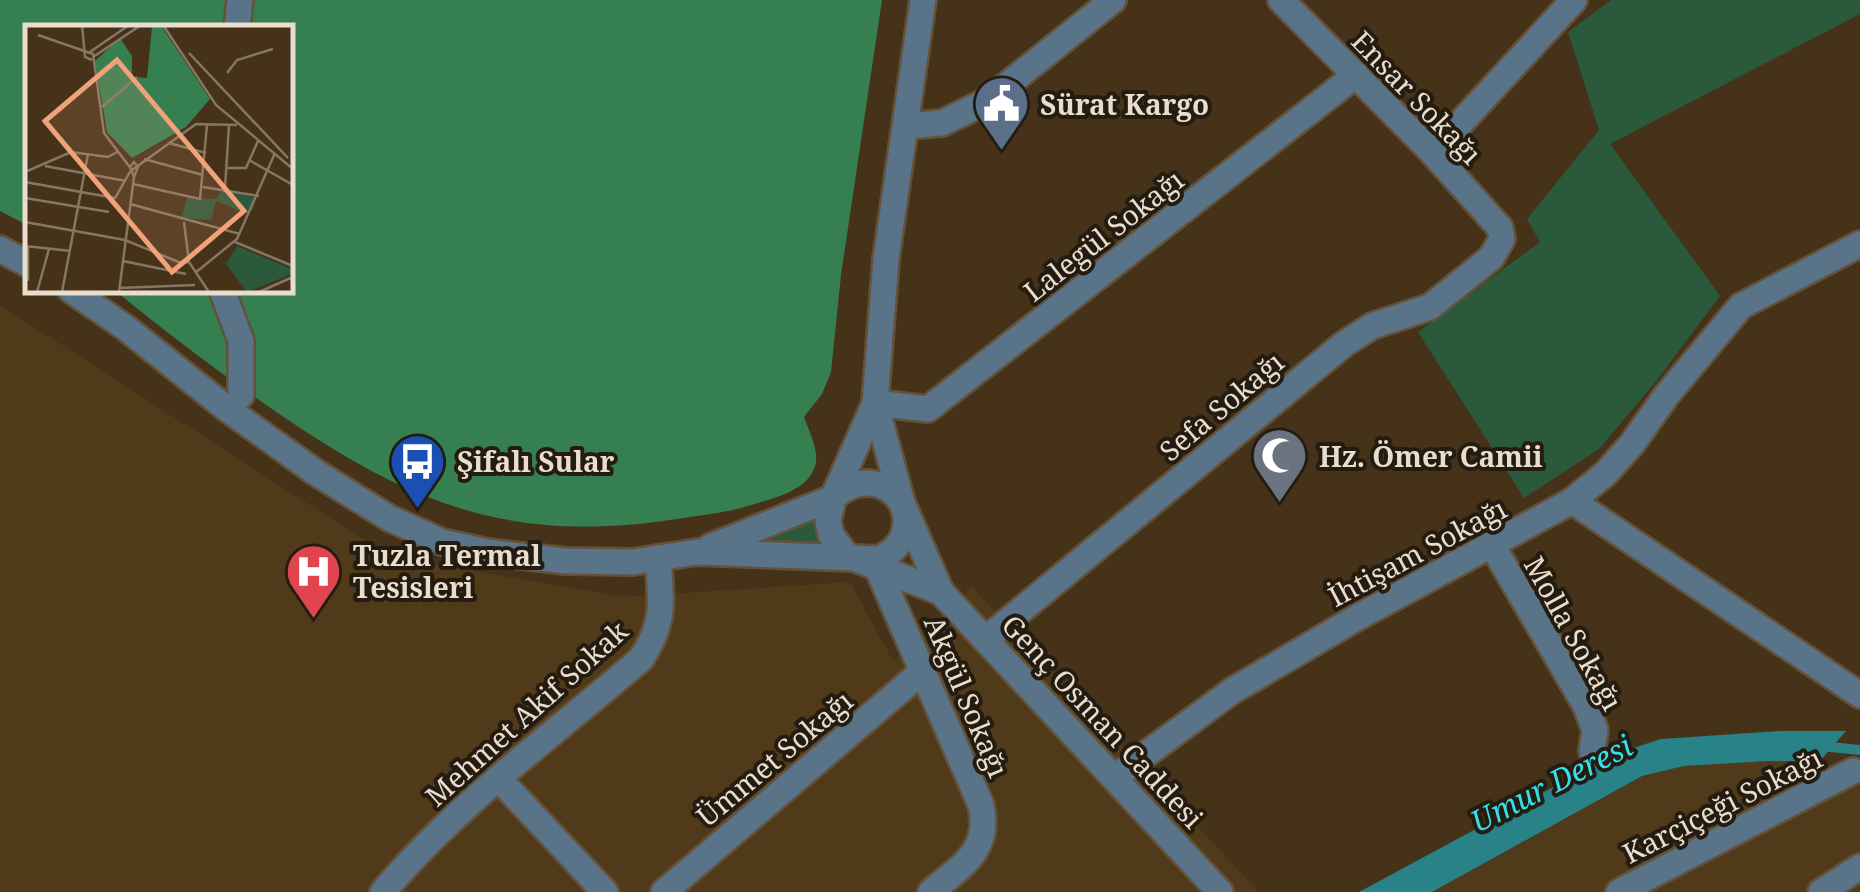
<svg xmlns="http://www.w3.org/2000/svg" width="1860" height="892" font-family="'Noto Serif',serif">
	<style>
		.built { fill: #513a1a }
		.green { fill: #2b593b }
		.forest { fill: #367f51 }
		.water { fill: #288287 }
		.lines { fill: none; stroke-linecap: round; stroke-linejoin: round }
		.stream { stroke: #288287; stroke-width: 10 }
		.minor-casing { stroke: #63513a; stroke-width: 30 }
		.minor { stroke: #597389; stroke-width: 25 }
		.labels { text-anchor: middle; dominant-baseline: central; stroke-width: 8; stroke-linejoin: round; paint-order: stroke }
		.street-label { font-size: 28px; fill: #e9ddce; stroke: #241c11 }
		.poi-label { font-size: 28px; font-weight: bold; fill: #e9ddce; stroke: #241c11; text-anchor: start }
		.water-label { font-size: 30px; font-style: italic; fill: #33e1ea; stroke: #241c11 }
		.inset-road { fill: none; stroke: #877661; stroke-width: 2.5 }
		.view { fill: #f0a27a; fill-opacity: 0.15; stroke: #f0a27a; stroke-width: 5 }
		.inset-edge { fill: none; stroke: #e9ddce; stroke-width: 5 }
	</style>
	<rect width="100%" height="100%" fill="#453219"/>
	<g class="built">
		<polygon points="0,305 389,556 623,597 850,582 893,661 972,587 1259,892 0,892"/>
		<polygon points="1769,761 1860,766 1860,892 1432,892 1642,776 1684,766"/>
	</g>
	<g class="green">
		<polygon points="1611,0 1860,0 1860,14 1610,144 1720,296 1657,380 1599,449 1524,498 1418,332 1540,242 1527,219 1599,130 1568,32"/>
		<polygon points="821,514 826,542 742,546"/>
	</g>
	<path class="forest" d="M0 0H882L841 275 831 372 822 394 804 417C808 428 814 441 816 453 820 488 776 498 751 505 727 513 701 515 677 519 509 545 408 503 272 409 217 371 166 332 114 290H290V28H28L27 225 0 211Z"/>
	<polygon class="water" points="1781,731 1846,731 1819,762 1769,761 1684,766 1642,776 1432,892 1359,892 1615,754 1661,739"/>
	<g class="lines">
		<polyline class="stream" points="1821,746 1860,750"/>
		<defs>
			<g id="minor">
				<polyline points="237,28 240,0"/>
				<polyline points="906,126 942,123 987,101 1113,0"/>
				<polyline points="1433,153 1574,0"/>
				<polyline points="0,249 28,264"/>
				<path d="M71 290 126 328 226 408 315 472 389 518 442 542 487 552 565 561 633 562 697 552 879 559C897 550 907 538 906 517L875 403"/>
				<polyline points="222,290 241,341 241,395"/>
				<polyline points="875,403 928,409 1356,75"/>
				<polyline points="1572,501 1860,695"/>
				<polyline points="1492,545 1586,706 1595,730 1592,751"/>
				<path d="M710 547 833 498C855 477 886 477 903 505L941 592 846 555 831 535 828 522 833 498 875 403 886 259 923 0"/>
				<path d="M877 567 981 805C991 851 962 865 931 892"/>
				<polyline points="941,592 1220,892"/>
				<polyline points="986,639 1344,344 1372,326 1430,307 1491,258 1502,239 1500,228 1433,153 1281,0"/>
				<polyline points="1115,777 1232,691 1358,617 1572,501 1605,474 1632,444 1666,396 1741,306 1860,244"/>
				<polyline points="500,780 605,892"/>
				<path d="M383 892C457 804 554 734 641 659 666 622 661 601 658 558"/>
				<polyline points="664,892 924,670"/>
				<polyline points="1619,892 1853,771"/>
				<polyline points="1821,892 1860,867"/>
			</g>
		</defs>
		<use href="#minor" class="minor-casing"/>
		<use href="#minor" class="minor"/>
	</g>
	<defs>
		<symbol id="civic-pin" viewBox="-11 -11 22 30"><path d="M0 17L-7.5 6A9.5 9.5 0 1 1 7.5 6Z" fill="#5c6f8a" stroke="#241c11"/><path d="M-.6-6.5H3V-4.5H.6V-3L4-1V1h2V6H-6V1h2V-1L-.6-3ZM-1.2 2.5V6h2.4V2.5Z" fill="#fff"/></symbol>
		<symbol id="mosque-pin" viewBox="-11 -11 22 30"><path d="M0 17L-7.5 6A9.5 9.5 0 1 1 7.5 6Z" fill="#6b7280" stroke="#241c11"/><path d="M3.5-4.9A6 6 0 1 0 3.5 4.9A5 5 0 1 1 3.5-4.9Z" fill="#fff"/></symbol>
		<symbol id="bus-pin" viewBox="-11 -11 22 30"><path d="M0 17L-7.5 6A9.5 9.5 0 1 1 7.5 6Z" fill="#1a4fb4" stroke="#241c11"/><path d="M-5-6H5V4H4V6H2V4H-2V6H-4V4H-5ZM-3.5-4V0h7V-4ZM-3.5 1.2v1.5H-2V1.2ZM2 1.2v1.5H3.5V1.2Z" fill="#fff"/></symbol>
		<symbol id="hospital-pin" viewBox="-11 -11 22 30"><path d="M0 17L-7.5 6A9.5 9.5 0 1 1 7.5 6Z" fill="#e0444e" stroke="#241c11"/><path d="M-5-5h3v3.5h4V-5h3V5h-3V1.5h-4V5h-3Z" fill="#fff"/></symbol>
	</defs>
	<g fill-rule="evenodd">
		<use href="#civic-pin" x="970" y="72" width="63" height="86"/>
		<use href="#mosque-pin" x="1248" y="424" width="63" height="86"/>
		<use href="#bus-pin" x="386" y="430" width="63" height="86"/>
		<use href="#hospital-pin" x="282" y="540" width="63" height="86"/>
	</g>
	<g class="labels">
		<g class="street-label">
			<text transform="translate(1417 97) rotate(46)">Ensar Sokağı</text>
			<text transform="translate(1103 235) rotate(-38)">Lalegül Sokağı</text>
			<text transform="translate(1221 406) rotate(-40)">Sefa Sokağı</text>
			<text transform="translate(1417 552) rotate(-28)">İhtişam Sokağı</text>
			<text transform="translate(1574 633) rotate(61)">Molla Sokağı</text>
			<text transform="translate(967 696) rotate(67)">Akgül Sokağı</text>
			<text transform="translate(526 713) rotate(-42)">Mehmet Akif Sokak</text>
			<text transform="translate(1103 721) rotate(47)">Genç Osman Caddesi</text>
			<text transform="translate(774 758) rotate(-40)">Ümmet Sokağı</text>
			<text transform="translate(1722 805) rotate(-27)">Karçiçeği Sokağı</text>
		</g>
		<g class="poi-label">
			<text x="1040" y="104">Sürat Kargo</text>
			<text x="1319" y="456">Hz. Ömer Camii</text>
			<text x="457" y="461">Şifalı Sular</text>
			<text x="353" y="555">Tuzla Termal<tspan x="353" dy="32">Tesisleri</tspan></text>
		</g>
		<g class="water-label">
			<text transform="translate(1551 783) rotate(-27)">Umur Deresi</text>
		</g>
	</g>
	<g transform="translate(25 25)">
		<rect width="268" height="268" fill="#453219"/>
		<path d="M197 165 231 173 228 185 220 188 191 176 186 195 156 193 162 173 191 174ZM212 221 267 244V249L222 267 201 239Z" fill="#2b593b"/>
		<path d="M127 2H137L185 74 161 102 107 133 82 107 70 36 95 13 107 31V52L122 53Z" fill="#367f51"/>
		<path class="inset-road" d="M57 0 60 32 67 35M138 0 191 80 268 144M13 10 68 29 79 108 107 145 171 99 212 100M65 27 104 0M164 28 263 133M68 32 116 0M202 48 212 35 248 24M77 82 112 52M144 118 181 128M119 134 178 150M224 135 268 160M109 137 113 142 109 152 105 142ZM20 141 101 156M202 143H221L233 116M0 147 46 127 83 132 92 127M0 157 90 173 106 145M108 159 175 174 182 100M178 162 234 171M200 163 204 100M0 173 84 187M105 179 215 209M0 197 100 215 156 238M159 197 164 237M210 217 268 241M0 221 46 226M3 221V256M98 236 161 249M156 238 164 237 184 267M170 248 212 214 250 128M94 263 170 260M12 267 24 224M37 267 63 129M94 267 109 152M234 267 268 252"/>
		<path class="view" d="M92 35 219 186 147 247 20 96Z"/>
		<rect width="268" height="268" class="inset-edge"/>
	</g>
</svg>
